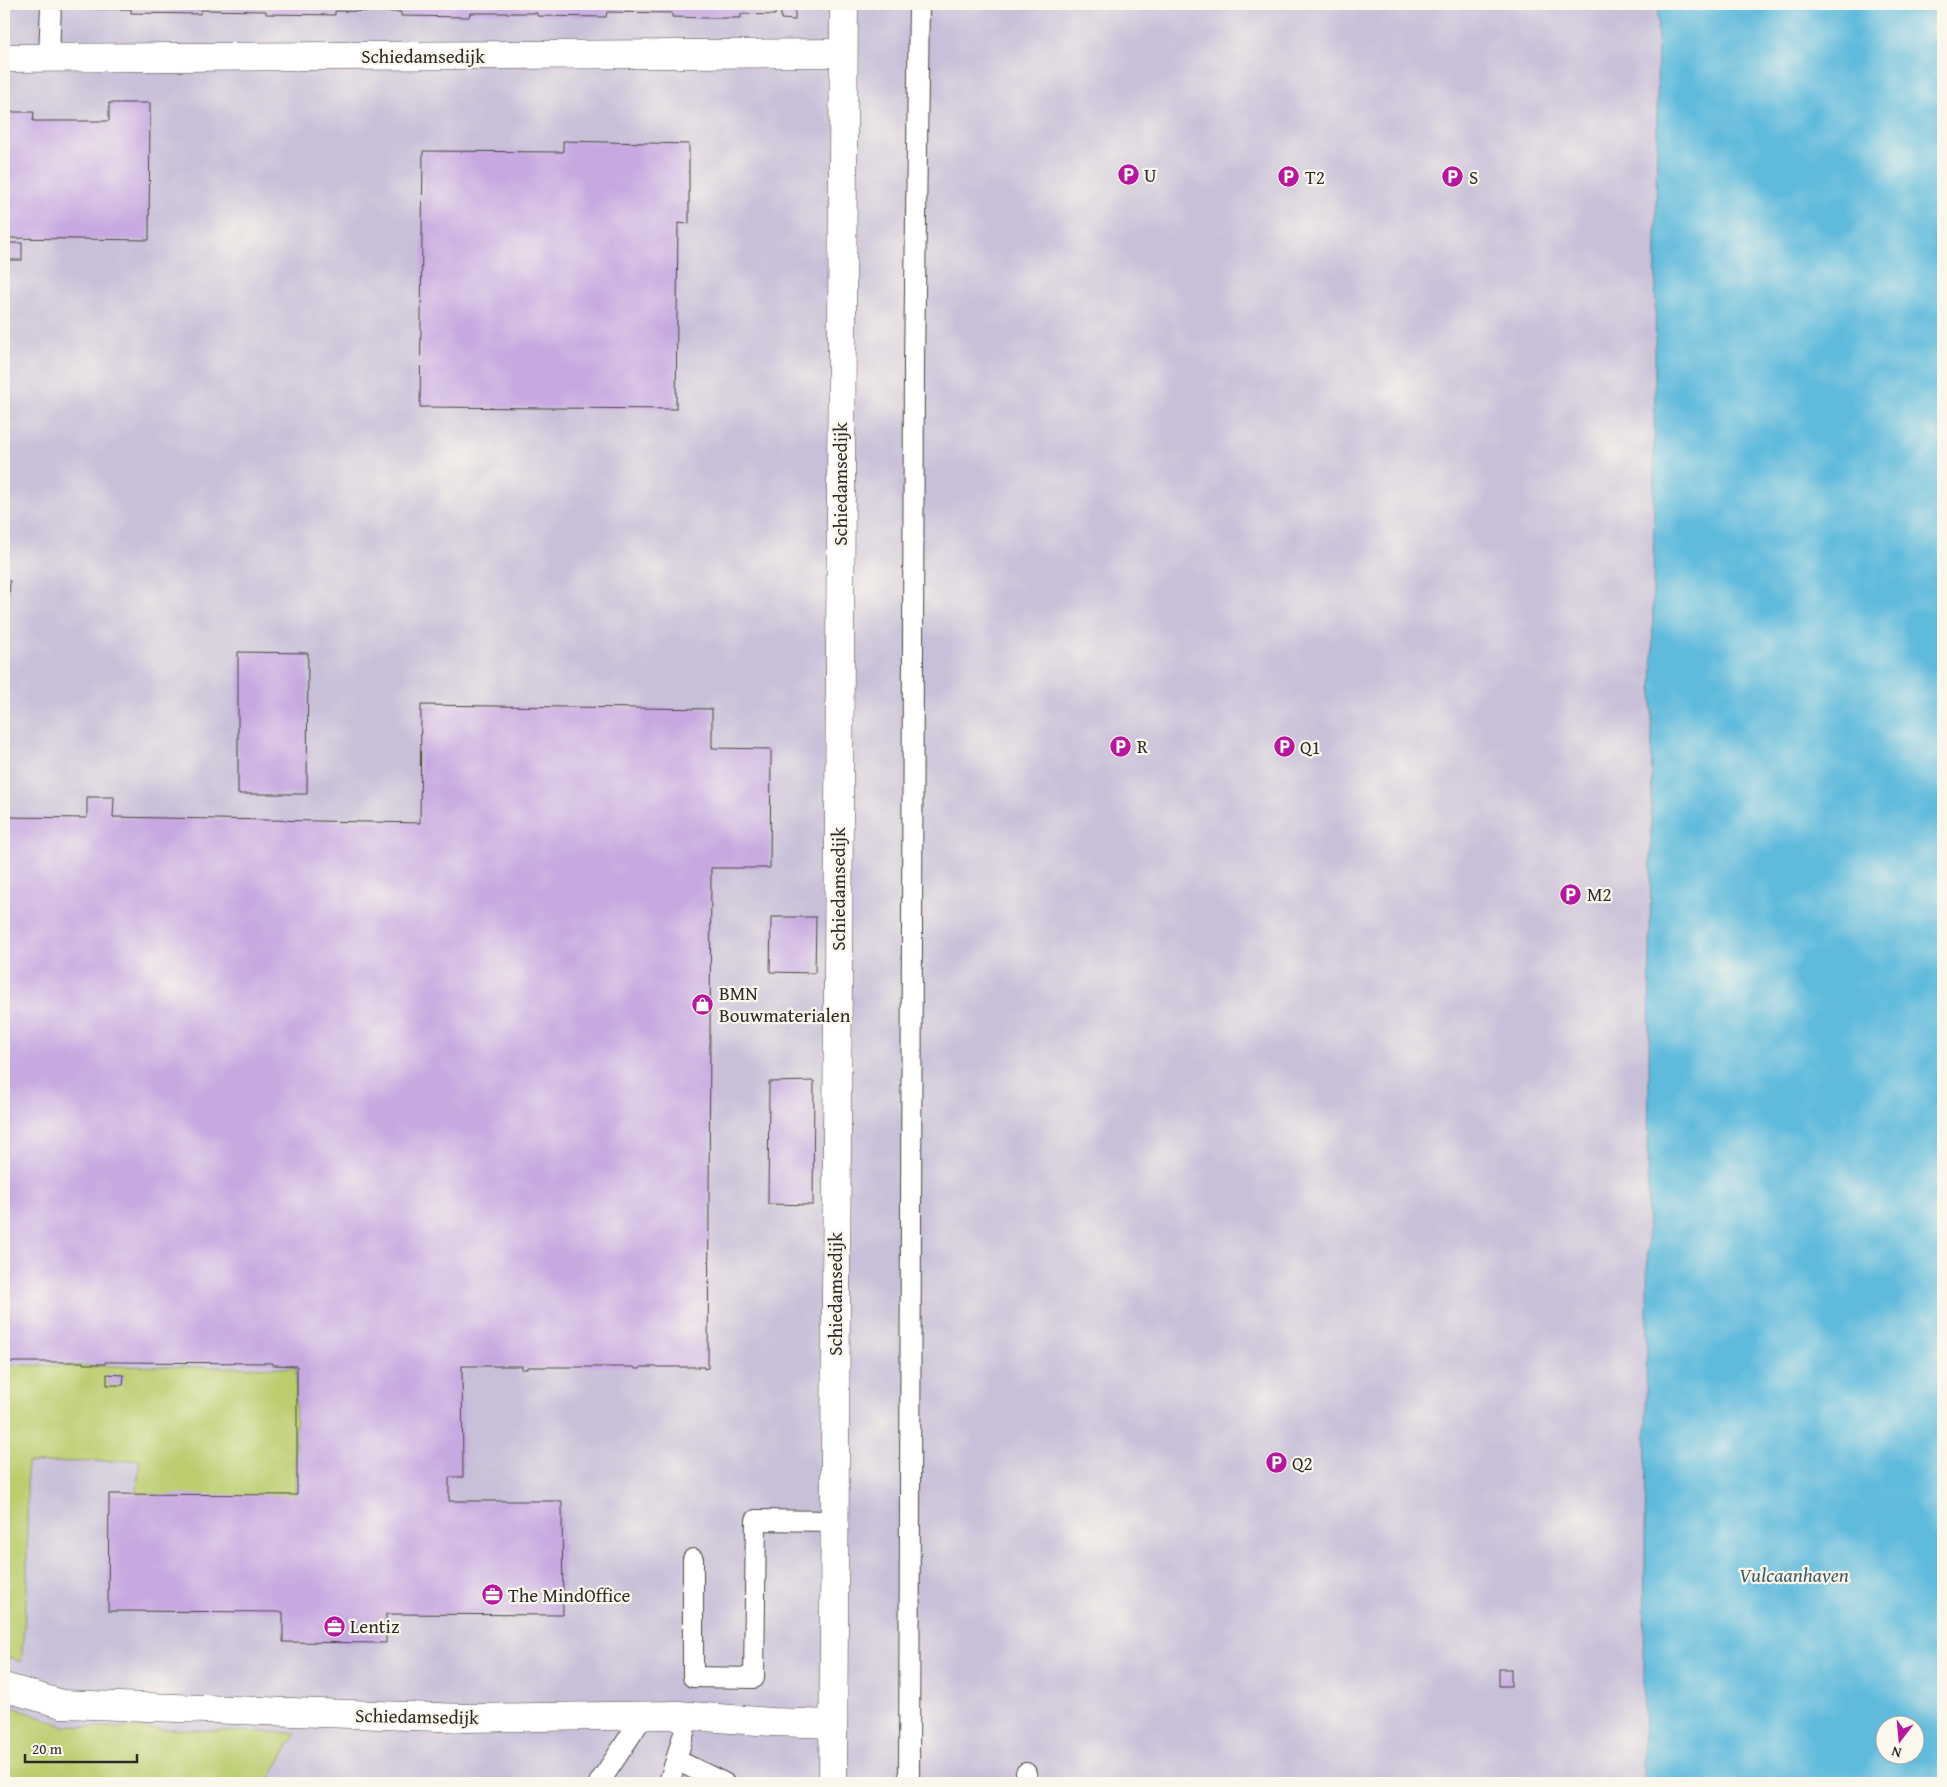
<svg xmlns="http://www.w3.org/2000/svg" width="1947" height="1787" font-family="'Gentium Book Plus',serif">
	<style>
		.industrial { fill: #c8bfd8; fill-rule: evenodd }
		.green { fill: #bccd6f; stroke: #747c4d }
		.water { fill: #5ebadc; stroke: #447284; fill-rule: evenodd }
		.building { fill: #c6a9e1 }
		.lines { fill: none; stroke-linecap: round; stroke-linejoin: round }
		.lane-casing { stroke: #484742; stroke-width: 22 }
		.street-casing { stroke: #484742; stroke-width: 29 }
		.lane { stroke: #fff; stroke-width: 20 }
		.street { stroke: #fff; stroke-width: 28 }
		.labels { text-anchor: middle; dominant-baseline: central; stroke-width: 4.5; stroke-linejoin: round; paint-order: stroke }
		.street-label { font-size: 19px; fill: #2b2b2b; stroke: #fbf7ec }
		.poi-label { font-size: 19px; fill: #2b2b2b; stroke: #fbf7ec; text-anchor: start }
		.water-label { font-size: 20px; font-style: italic; fill: #3d5d69; stroke: #fbf7ec }
	</style>
	<rect width="100%" height="100%" fill="#fbf7ec"/>
	<filter id="ink" filterUnits="userSpaceOnUse"><feTurbulence type="fractalNoise" baseFrequency=".02" numOctaves="2"/><feDisplacementMap in="SourceGraphic" scale="10" xChannelSelector="R" yChannelSelector="G"/><feConvolveMatrix kernelMatrix="1 2 1 2 8 2 1 2 1" color-interpolation-filters="sRGB"/></filter>
	<filter id="wash" filterUnits="userSpaceOnUse"><feTurbulence type="fractalNoise" baseFrequency=".0096" numOctaves="4" result="noise"/><feDisplacementMap in="SourceGraphic" scale="20" xChannelSelector="R" yChannelSelector="G"/><feGaussianBlur stdDeviation="1.12" result="paint"/><feColorMatrix in="noise" values="0 0 0 0 0 0 0 0 0 0 0 0 0 0 0 0 0 1.4 0 .05"/><feComposite in="paint" operator="in"/></filter>
	<g filter="url(#wash)">
		<rect width="100%" height="100%" fill="#ebe4c4"/>
		<path class="industrial" d="M4 4H1943V1783H38L4 1769ZM1884 1724H1914V1754H1884Z"/>
		<g class="green">
			<polygon points="4,1365 296,1368 295,1501 136,1499 140,1460 27,1463 27,1590 21,1662 4,1655"/>
			<polygon points="4,1704 64,1726 296,1733 267,1783 4,1783"/>
		</g>
		<path class="water" d="M1658 4H1943V1783H1643ZM1884 1724H1914V1754H1884Z"/>
		<g id="blocks">
			<g class="building">
				<rect x="4" y="4" width="4" height="9"/>
				<polygon points="97,4 776,4 775,15 741,14 741,18 705,18 672,17 672,13 607,12 606,17 537,16 537,13 470,13 469,17 401,16 401,12 335,11 335,15 266,14 266,11 201,10 200,14 131,13 131,9 97,9"/>
				<polygon points="781,4 795,4 795,20 781,19"/>
				<polygon points="109,103 150,103 149,240 4,238 4,112 34,112 33,121 109,121"/>
				<polygon points="563,141 689,144 689,224 678,223 676,409 420,407 423,151 563,152"/>
				<rect x="4" y="243" width="18" height="17"/>
				<polygon points="4,581 10,581 9,595 4,595"/>
				<polygon points="238,652 308,653 307,794 238,794"/>
				<polygon points="421,705 712,709 712,748 771,749 770,868 711,868 708,1368 704,1369 704,1367 640,1367 640,1369 635,1369 634,1367 527,1367 527,1369 521,1369 522,1366 462,1366 463,1477 449,1477 449,1501 562,1501 563,1615 386,1614 386,1643 283,1642 283,1612 108,1611 109,1494 297,1495 297,1366 273,1365 273,1363 105,1362 105,1364 83,1364 83,1362 4,1362 4,817 87,818 87,797 114,797 113,817 420,823"/>
				<polygon points="771,917 816,917 815,973 770,972"/>
				<polygon points="814,1081 813,1205 768,1204 769,1082"/>
				<polygon points="107,1374 124,1375 123,1385 107,1385"/>
				<rect x="1499" y="1669" width="12" height="17"/>
			</g>
		</g>
	</g>
	<g filter="url(#ink)">
		<use href="#blocks" fill-opacity="0" stroke="#484742" stroke-width="1"/>
		<g class="lines">
			<defs>
				<g id="lane">
					<polyline points="49,58 51,4"/>
					<polyline points="693,1559 693,1677 754,1678 756,1520 834,1521"/>
					<polyline points="689,1715 676,1760 724,1783"/>
					<polyline points="1026,1773 1027,1783"/>
					<polyline points="599,1783 644,1715"/>
					<polyline points="669,1783 676,1760"/>
					<polyline points="909,1783 914,363 919,4"/>
				</g>
				<g id="street">
					<polyline points="4,58 843,53"/>
					<polyline points="4,1687 62,1704 466,1718 678,1715 772,1722 833,1724"/>
					<polyline points="833,1783 844,4"/>
				</g>
			</defs>
			<use href="#lane" class="lane-casing"/>
			<use href="#street" class="street-casing"/>
			<use href="#lane" class="lane"/>
			<use href="#street" class="street"/>
		</g>
	</g>
	<defs>
		<symbol id="parking-disc" viewBox="-11 -11 22 22"><circle r="9.5" fill="#b5179e" stroke="#fbf7ec"/><path d="M-3.5-5.5H1a3.5 3.5 0 0 1 0 7H-1V5.5H-3.5ZM-1-3.4V-.6H.8a1.4 1.4 0 0 0 0-2.8Z" fill="#fff"/></symbol>
		<symbol id="shop-disc" viewBox="-11 -11 22 22"><circle r="9.5" fill="#b5179e" stroke="#fbf7ec"/><path d="M-5-2.5h2.3a2.7 3.5 0 0 1 5.4 0H5L5.5 6h-11ZM-1.5-2.5h3a1.5 2.3 0 0 0-3 0Z" fill="#fff"/></symbol>
		<symbol id="office-disc" viewBox="-11 -11 22 22"><circle r="9.5" fill="#b5179e" stroke="#fbf7ec"/><path d="M-6-3h4V-5.5h4V-3h4V5H-6ZM-1-4.5V-3h2v-1.5ZM-6 0V1H6V0Z" fill="#fff"/></symbol>
	</defs>
	<g fill-rule="evenodd">
		<use href="#parking-disc" x="1116" y="162" width="25" height="25"/>
		<use href="#parking-disc" x="1276" y="164" width="25" height="25"/>
		<use href="#parking-disc" x="1440" y="164" width="25" height="25"/>
		<use href="#parking-disc" x="1108" y="734" width="25" height="25"/>
		<use href="#parking-disc" x="1272" y="734" width="25" height="25"/>
		<use href="#parking-disc" x="1558" y="882" width="25" height="25"/>
		<use href="#shop-disc" x="690" y="992" width="25" height="25"/>
		<use href="#parking-disc" x="1264" y="1450" width="25" height="25"/>
		<use href="#office-disc" x="480" y="1582" width="25" height="25"/>
		<use href="#office-disc" x="322" y="1614" width="25" height="25"/>
	</g>
	<g class="labels">
		<g class="street-label">
			<text x="423" y="56">Schiedamsedijk</text>
			<text transform="translate(840 484) rotate(-90)">Schiedamsedijk</text>
			<text transform="translate(838 889) rotate(-90)">Schiedamsedijk</text>
			<text transform="translate(835 1294) rotate(-90)">Schiedamsedijk</text>
			<text transform="translate(417 1716) rotate(1)">Schiedamsedijk</text>
		</g>
		<g class="poi-label">
			<text x="1144" y="175">U</text>
			<text x="1305" y="177">T2</text>
			<text x="1469" y="177">S</text>
			<text x="1137" y="746">R</text>
			<text x="1300" y="747">Q1</text>
			<text x="1587" y="894">M2</text>
			<text x="719" y="993">BMN<tspan x="719" dy="22">Bouwmaterialen</tspan></text>
			<text x="1292" y="1463">Q2</text>
			<text x="508" y="1595">The MindOffice</text>
			<text x="350" y="1626">Lentiz</text>
		</g>
		<g class="water-label">
			<text x="1794" y="1574">Vulcaanhaven</text>
		</g>
	</g>
	<rect width="1947" height="1787" fill="none" stroke="#fbf7ec" stroke-width="20"/>
	<g transform="translate(1900 1740) rotate(196)"><circle r="24" fill="#fbf7ec" stroke="#a8a59f"/>
	<path d="M0-4L9 19L0 12L-9 19Z" fill="#b5179e"/>
	<text y="-8" font-size="14" font-weight="bold" text-anchor="middle" fill="#2b2b2b">N</text>
	</g>
	<path d="M25 1754v8h112v-8" fill="none" stroke="#2b2b2b" stroke-width="2.5"/>
	<text x="32" y="1754" font-size="15" fill="#2b2b2b" stroke="#fbf7ec" stroke-width="4" paint-order="stroke">20 m</text>
</svg>
